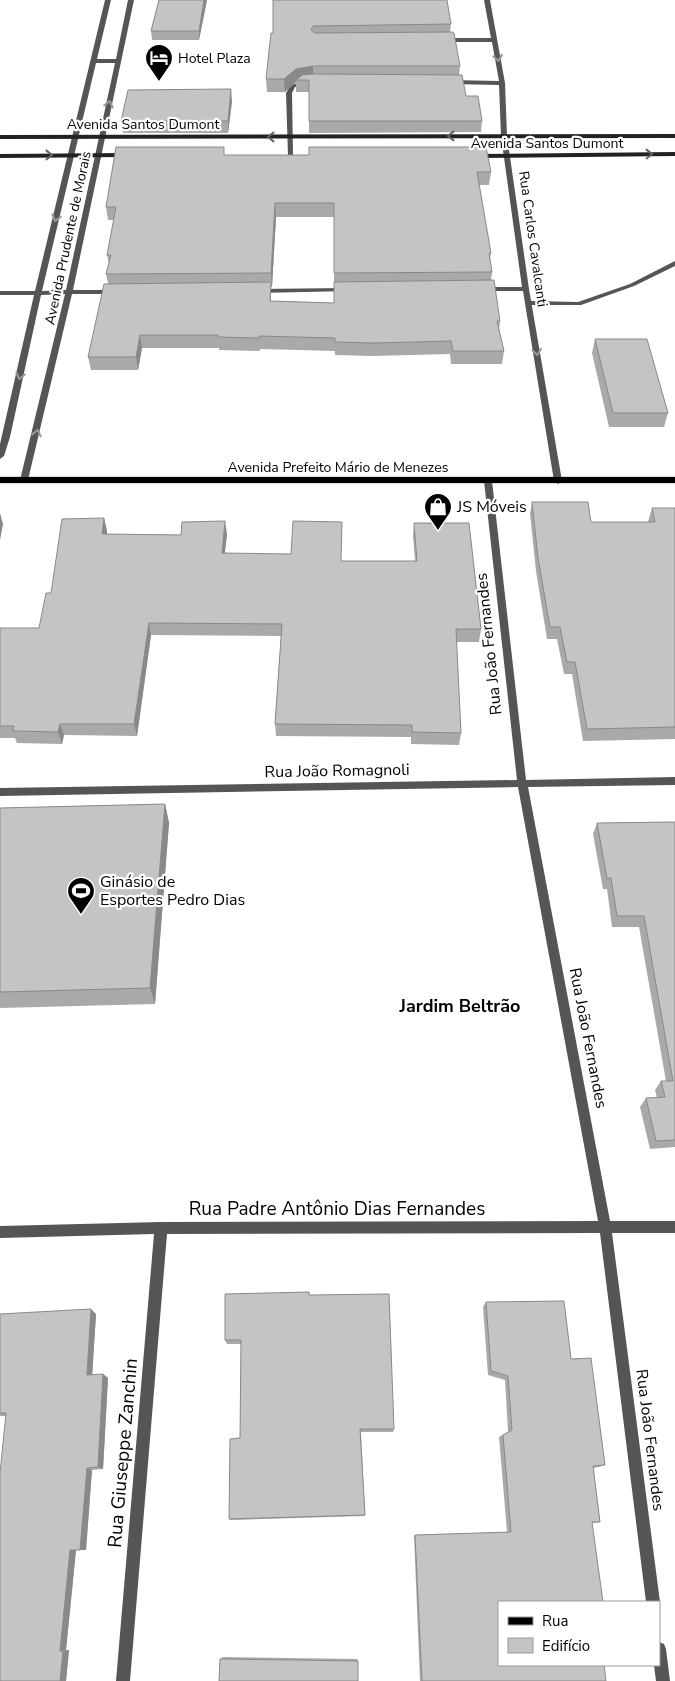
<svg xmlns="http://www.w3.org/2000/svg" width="675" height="1681" font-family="'Nunito Sans',sans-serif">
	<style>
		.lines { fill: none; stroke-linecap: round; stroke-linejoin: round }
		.primary-casing { stroke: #dbdbdb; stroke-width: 2 }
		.lane { fill: #555; fill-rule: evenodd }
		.street { fill: #555; fill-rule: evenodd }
		.secondary { fill: #222; fill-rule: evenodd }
		.primary { fill: #000; fill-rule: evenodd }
		.wall { fill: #a9a9a9; fill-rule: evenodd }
		.shaded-wall { fill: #898989 }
		.building { fill: #c4c4c4; stroke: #898989 }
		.oneway { stroke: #999 }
		.oneway2 { stroke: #646464 }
		.labels { text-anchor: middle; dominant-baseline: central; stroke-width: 4.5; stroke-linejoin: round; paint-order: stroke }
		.far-poi-label { font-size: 14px; fill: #000; stroke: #fff; text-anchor: start }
		.far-street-label { font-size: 14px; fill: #000; stroke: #fff }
		.poi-label { font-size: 16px; fill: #000; stroke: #fff; text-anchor: start }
		.street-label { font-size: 16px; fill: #000; stroke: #fff }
		.neighbourhood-label { font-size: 18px; font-weight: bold; fill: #000; stroke: #fff }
		.near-street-label { font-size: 19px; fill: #000; stroke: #fff }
	</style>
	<rect width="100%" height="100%" fill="#fff"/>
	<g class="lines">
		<defs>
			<rect id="primary" x="0" y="477" width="675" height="6"/>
		</defs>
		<use href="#primary" class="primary-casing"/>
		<polygon class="lane" points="675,261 675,266 634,286 581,305 530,305 527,303 530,301 578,302 630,284"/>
		<g class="street">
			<path d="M105 0H111L97 59H116L128 0H134L73 290H115L118 292 115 294H72L28 480 24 483 20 480 65 294 41 295 10 437 4 456 0 459V444L34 295H0V291H35ZM96 63H115L66 290 42 291Z"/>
			<polygon points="484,0 490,0 505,83 507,136 529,289 562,481 558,484 554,481 523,291 482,291 479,289 482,287 522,287 501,136 499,85 450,84 447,82 450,80 499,81 492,42 443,42 440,40 443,38 491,38"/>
			<polygon points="308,80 310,81 310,83 295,87 292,93 293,155 288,156 286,93 291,85"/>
			<polygon points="348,288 350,289 350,291 257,293 254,291 257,289"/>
			<polygon points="488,478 492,481 526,780 675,777 675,785 528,787 610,1221 675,1221 675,1233 612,1233 660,1602 659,1606 659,1602 646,1602 600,1233 167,1234 130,1681 116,1681 154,1234 0,1238 0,1226 161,1222 598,1221 518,787 0,796 0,788 517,780 484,481"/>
			<polygon points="659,1642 664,1644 666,1649 670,1681 656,1681 654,1665 659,1665"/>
		</g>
		<g class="secondary">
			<polygon points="675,134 675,138 0,139 0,135"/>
			<polygon points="675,152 675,156 476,158 473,156 476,154"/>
			<polygon points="0,154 126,153 129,155 126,157 0,158"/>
		</g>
		<use href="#primary" class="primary"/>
	</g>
	<g class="wall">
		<polygon points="159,0 207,0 199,40 152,40 151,31"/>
		<polygon points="273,0 451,24 450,32 460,66 459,75 466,96 482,121 481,132 309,133 309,92 296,92 296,82 285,92 267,92 266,79 273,33"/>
		<polygon points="232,101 228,133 123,133 121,121"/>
		<path d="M225 155 491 172 489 185H479L491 253 490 259 492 272 491 280 500 321 499 330 504 351 502 364H451L450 354 373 356 335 355V351L260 349V351L219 350V348H142L138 370H91L88 357 108 283 106 274 109 264 107 255 114 220H108L106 207ZM276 217H334V303L271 301V287H272Z"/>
		<polygon points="595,339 668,413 664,427 609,427 592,353"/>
		<polygon points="532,502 591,522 648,522 652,508 675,508 675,739 583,741 572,674 564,674 557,639 547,639 536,571 530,514"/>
		<polygon points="104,518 107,531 107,534 181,535 227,534 225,553 341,561 415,561 413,536 414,523 481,629 479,642 456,642 461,733 459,745 411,744 411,737 276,736 275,724 281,636 151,635 137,736 64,735 62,744 17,743 15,738 0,738 0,628 39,628 51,593"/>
		<polygon points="165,804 169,823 155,1004 0,1008 0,808"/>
		<polygon points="675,822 675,1147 650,1149 640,1107 646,1098 657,1098 655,1090 661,1081 666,1081 639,927 612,927 607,889 603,889 593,834 597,823"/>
		<polygon points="309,1295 394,1429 393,1432 361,1432 365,1515 364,1516 231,1520 229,1519 240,1438 241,1344 227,1344 225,1340"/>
		<polygon points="486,1302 571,1359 605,1465 599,1467 593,1468 600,1522 593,1523 499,1602 606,1681 420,1681 414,1536 415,1535 507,1532 499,1437 508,1432 505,1380 488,1375 483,1307"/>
		<polygon points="0,1314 96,1314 92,1374 103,1374 108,1378 103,1469 92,1470 86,1550 76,1550 66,1650 69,1650 66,1681 0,1681 6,1416 0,1416"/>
		<polygon points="223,1657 357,1659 358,1661 220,1659"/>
	</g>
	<g class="shaded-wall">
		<polygon points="204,0 207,0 199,40 199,31"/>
		<polygon points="313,66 313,78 296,80 296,82 285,92 284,79 296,69"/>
		<polygon points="231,89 232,101 228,133 228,121"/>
		<polygon points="275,203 276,217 272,287 271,273"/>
		<polygon points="140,335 142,348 138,370 136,357"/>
		<polygon points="0,513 3,524 0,540"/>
		<polygon points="104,518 107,531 105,547 102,534"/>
		<polygon points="225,521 227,534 223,565 222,553"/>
		<polygon points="149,623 151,635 137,736 134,724"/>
		<polygon points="60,724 64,735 62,744 58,732"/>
		<polygon points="165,804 169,823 155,1004 150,988"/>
		<polygon points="91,1309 96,1314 92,1379 87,1375"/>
		<polygon points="103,1374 108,1378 103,1469 98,1467"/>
		<polygon points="87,1468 92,1470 86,1550 80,1550"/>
		<polygon points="70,1550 76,1550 66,1650 60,1651"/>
		<polygon points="69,1650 66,1681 60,1681 63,1651"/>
	</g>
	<g class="building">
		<polygon points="159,0 204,0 199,31 151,31"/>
		<polygon points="273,0 447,0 451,24 313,26 311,30 315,33 452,32 454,33 460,66 313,66 296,69 284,79 266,79 271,33 273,33"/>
		<polygon points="313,74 462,75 466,96 478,96 482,121 309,121 309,80 296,80 302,75"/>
		<polygon points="231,89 228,121 121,121 128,90"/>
		<polygon points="116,147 224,147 224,155 309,155 309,147 486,147 491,172 477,172 491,253 489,253 492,272 334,273 334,203 275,203 271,273 106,274 111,255 107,255 116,207 106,207"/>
		<polygon points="494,280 500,321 497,321 504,351 453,351 451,341 374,343 335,342 335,338 259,336 259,338 218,337 218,335 140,335 136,357 88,357 104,284 271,282 270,301 334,303 334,282"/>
		<polygon points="595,339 647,339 668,413 613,413"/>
		<polygon points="532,502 588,502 591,522 655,522 652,508 675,508 675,727 587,729 575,662 567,662 560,627 550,627 538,558"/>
		<polygon points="104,518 102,534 181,535 182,522 225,521 222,553 291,554 293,521 342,522 341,561 417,561 414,523 469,523 481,629 456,629 461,733 412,732 412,725 275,724 282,624 149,623 134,724 60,724 58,732 13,731 14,726 0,726 0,628 39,628 46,593 51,593 62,519"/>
		<polygon points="165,804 150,988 0,992 0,808"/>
		<polygon points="675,822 675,1140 656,1141 646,1098 665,1097 661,1081 673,1081 644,916 617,916 611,878 607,878 597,823"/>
		<polygon points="309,1292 309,1295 389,1294 394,1429 360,1429 365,1515 229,1519 230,1439 240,1438 241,1340 225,1340 225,1294"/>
		<polygon points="564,1301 571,1359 591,1358 605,1465 593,1466 600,1522 592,1522 603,1602 499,1602 499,1665 604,1665 606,1681 422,1681 415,1535 511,1532 503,1435 512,1430 508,1376 491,1371 486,1302"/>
		<polygon points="91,1309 87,1375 103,1374 98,1467 87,1468 80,1550 70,1550 60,1651 63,1651 60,1681 0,1681 0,1473 6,1413 0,1413 0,1314"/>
		<polygon points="220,1659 358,1661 358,1681 219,1681"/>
	</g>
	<defs><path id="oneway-chevron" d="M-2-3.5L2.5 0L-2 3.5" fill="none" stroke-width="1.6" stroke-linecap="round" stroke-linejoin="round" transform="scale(1.25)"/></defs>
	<g class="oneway">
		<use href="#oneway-chevron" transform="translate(498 58) rotate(80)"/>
		<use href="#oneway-chevron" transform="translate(109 104) rotate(-78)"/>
		<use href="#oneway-chevron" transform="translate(56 218) rotate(104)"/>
		<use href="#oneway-chevron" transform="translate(537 352) rotate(81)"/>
		<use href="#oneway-chevron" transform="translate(20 376) rotate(102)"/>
		<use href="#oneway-chevron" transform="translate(37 433) rotate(-76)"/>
	</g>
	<g class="oneway2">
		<use href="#oneway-chevron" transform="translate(451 136) rotate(180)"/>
		<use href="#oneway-chevron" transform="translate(271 137) rotate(-180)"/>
		<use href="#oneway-chevron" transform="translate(649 154) rotate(-1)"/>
		<use href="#oneway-chevron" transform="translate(49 155)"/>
	</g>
	<defs>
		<symbol id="hotel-pin" viewBox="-11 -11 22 30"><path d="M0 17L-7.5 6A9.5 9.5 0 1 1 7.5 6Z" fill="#000" stroke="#fff"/><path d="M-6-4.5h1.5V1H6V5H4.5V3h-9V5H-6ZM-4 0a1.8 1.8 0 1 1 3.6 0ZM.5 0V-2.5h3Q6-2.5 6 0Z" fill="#fff"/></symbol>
		<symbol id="shop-pin" viewBox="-11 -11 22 30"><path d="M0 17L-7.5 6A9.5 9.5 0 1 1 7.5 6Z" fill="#000" stroke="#fff"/><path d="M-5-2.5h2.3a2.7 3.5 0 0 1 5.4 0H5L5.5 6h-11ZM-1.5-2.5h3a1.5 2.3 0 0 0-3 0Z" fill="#fff"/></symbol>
		<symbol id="stadium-pin" viewBox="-11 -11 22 30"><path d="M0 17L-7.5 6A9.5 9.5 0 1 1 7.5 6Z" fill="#000" stroke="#fff"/><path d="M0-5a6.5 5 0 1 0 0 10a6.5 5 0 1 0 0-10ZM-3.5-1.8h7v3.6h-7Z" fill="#fff"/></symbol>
	</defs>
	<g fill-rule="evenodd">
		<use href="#hotel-pin" x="143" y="42" width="32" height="43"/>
		<use href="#shop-pin" x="422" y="491" width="32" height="43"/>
		<use href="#stadium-pin" x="65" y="875" width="32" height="43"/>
	</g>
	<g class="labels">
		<g class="far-poi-label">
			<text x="178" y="58">Hotel Plaza</text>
		</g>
		<g class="far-street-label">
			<text x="143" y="124">Avenida Santos Dumont</text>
			<text x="547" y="143">Avenida Santos Dumont</text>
			<text transform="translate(68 238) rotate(-78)">Avenida Prudente de Morais</text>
			<text transform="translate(533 239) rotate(82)">Rua Carlos Cavalcanti</text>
			<text x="338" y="467">Avenida Prefeito Mário de Menezes</text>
		</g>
		<g class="poi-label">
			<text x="457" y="507">JS Móveis</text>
			<text x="100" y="882">Ginásio de<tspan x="100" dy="18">Esportes Pedro Dias</tspan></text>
		</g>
		<g class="street-label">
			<text transform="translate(489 644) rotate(-96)">Rua João Fernandes</text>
			<text transform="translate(337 771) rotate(-1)">Rua João Romagnoli</text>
			<text transform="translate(588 1038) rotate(79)">Rua João Fernandes</text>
			<text transform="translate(650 1440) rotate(83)">Rua João Fernandes</text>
		</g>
		<g class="neighbourhood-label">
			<text x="460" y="1006">Jardim Beltrão</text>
		</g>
		<g class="near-street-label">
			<text x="337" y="1209">Rua Padre Antônio Dias Fernandes</text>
			<text transform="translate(123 1453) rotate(-85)">Rua Giuseppe Zanchin</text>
		</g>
	</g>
	<rect x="498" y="1601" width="162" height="65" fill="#ffffff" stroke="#999999"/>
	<rect x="508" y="1617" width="25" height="8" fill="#000000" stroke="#999999"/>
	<text x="542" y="1626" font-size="15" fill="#000000">Rua</text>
	<rect x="508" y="1638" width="25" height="15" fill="#c4c4c4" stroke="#999999"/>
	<text x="542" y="1651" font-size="15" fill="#000000">Edifício</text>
</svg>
